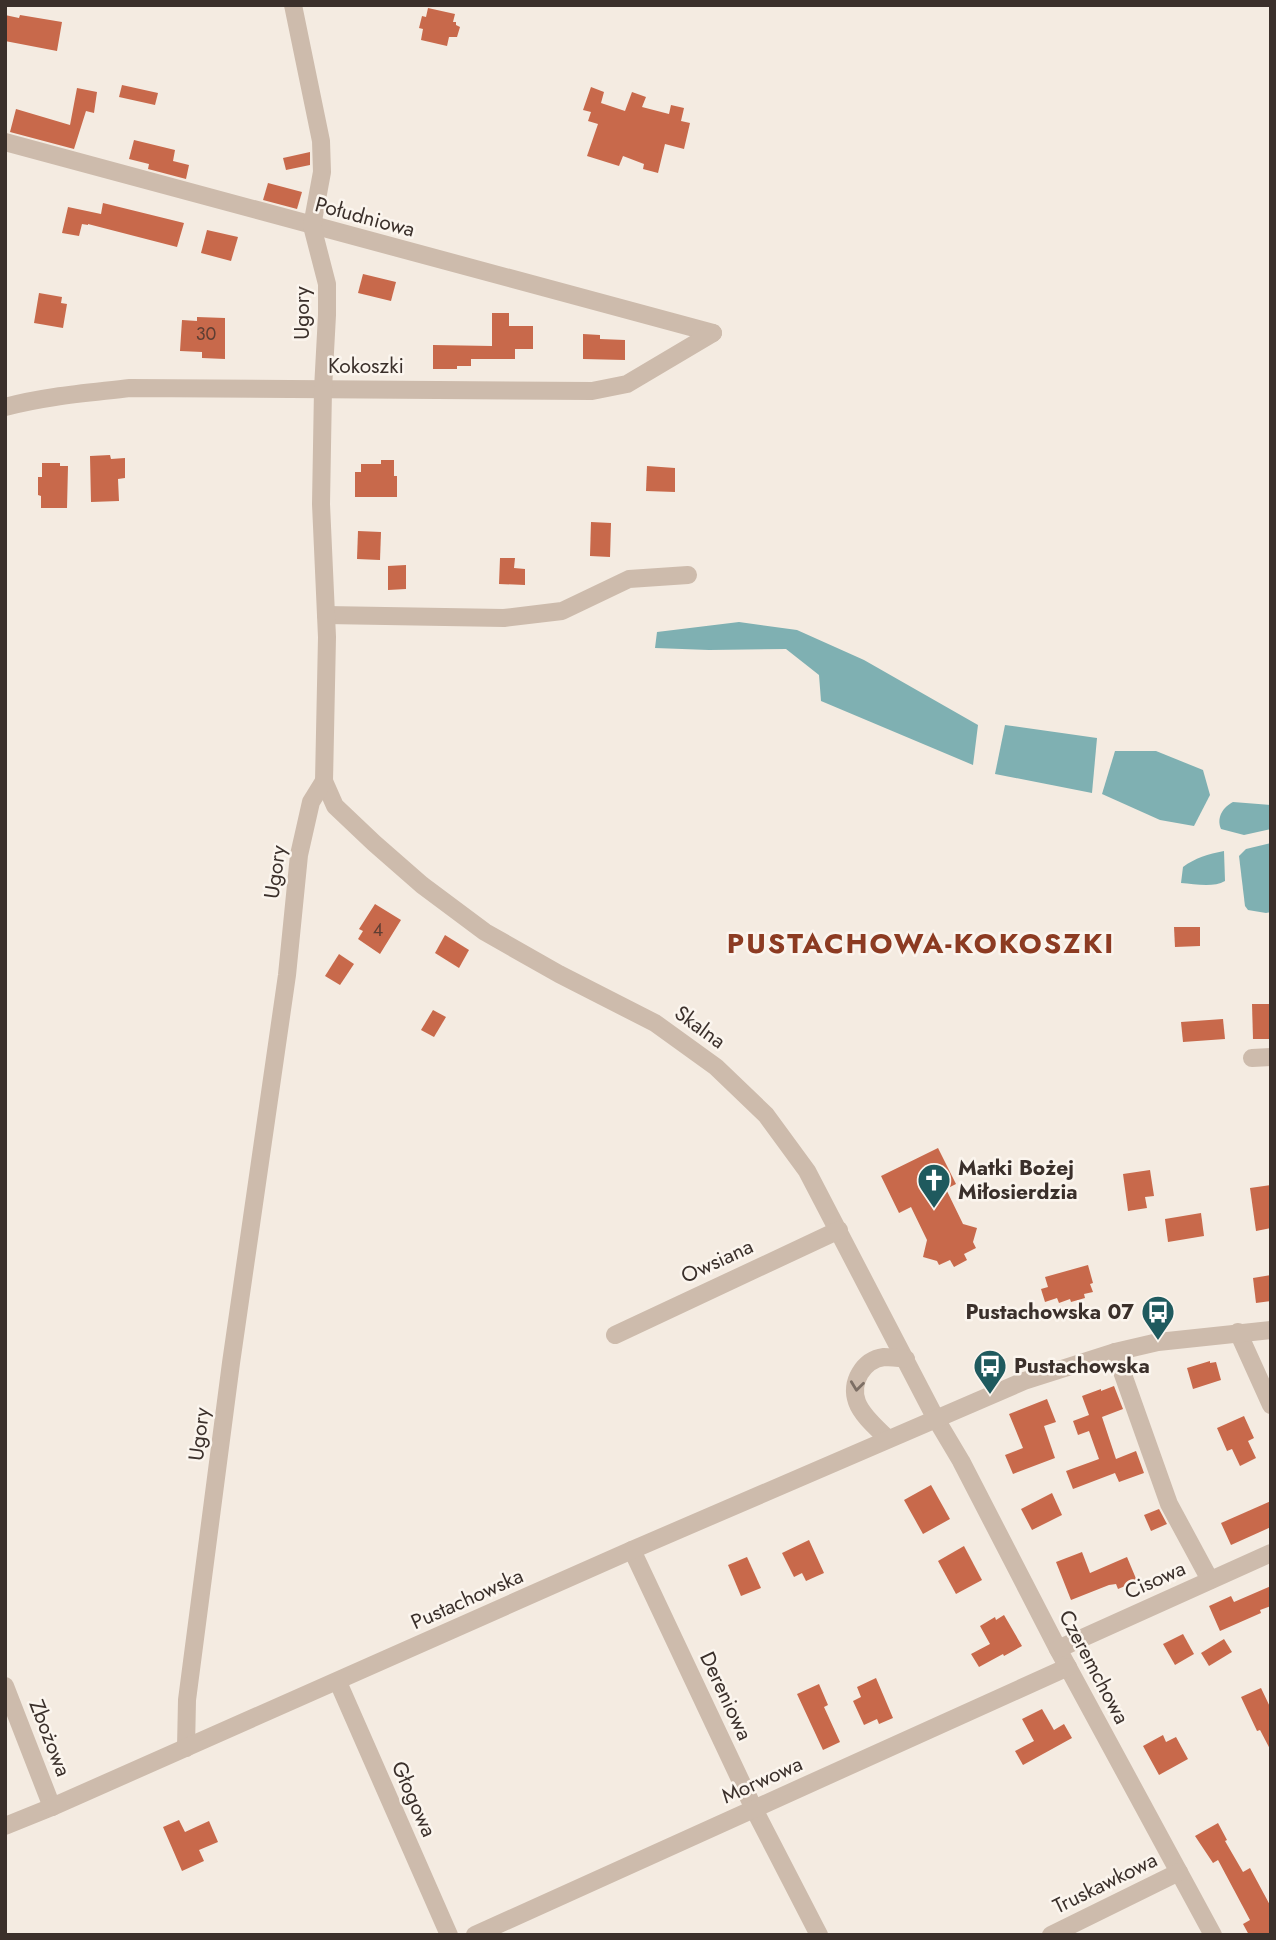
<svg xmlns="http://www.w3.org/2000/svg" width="1276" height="1940" font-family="Jost,sans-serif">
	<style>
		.water { fill: #7fb0b2 }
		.building { fill: #c8694b }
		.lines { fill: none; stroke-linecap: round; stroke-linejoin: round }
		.minor { stroke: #cdbbac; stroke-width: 18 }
		.oneway { stroke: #7d6f65 }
		.labels { text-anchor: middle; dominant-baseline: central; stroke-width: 5; stroke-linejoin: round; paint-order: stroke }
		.number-label { font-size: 18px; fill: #5e3e33 }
		.street-label { font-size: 21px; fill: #3b302b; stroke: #fbf5ee }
		.poi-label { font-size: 21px; font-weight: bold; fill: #3b302b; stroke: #fbf5ee; text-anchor: start }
		.district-label { font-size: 28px; font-weight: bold; letter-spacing: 2px; fill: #8c3b22; stroke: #fbf5ee }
	</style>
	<rect width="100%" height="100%" fill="#f4ebe1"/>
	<g class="water">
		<polygon points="739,622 797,630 864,660 978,725 973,765 821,701 819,675 786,649 709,650 655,648 657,632"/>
		<polygon points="1005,725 1097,738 1092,793 995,774"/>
		<polygon points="1115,751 1156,751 1203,770 1210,795 1194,826 1160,820 1102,794"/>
		<path d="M1233 802 1271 805V829L1244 835 1221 829C1216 818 1223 807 1233 802Z"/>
		<polygon points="1271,843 1271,912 1266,913 1248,910 1245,906 1239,856 1246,849"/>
		<path d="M1224 851 1225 881C1213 888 1195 884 1181 883L1183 867C1195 858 1208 854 1224 851Z"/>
	</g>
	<g class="building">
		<polygon points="428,8 455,14 453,22 456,22 456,25 460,27 457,37 449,37 447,46 421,40 423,29 419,28 422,16 426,17"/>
		<polygon points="5,15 19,18 20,15 62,22 57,51 5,41"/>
		<polygon points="122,85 158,93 155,105 119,97"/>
		<polygon points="591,87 604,92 601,103 625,111 632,92 646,97 642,107 669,114 671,105 684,108 681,121 690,123 684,149 665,144 658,173 643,169 644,164 623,156 619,166 587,156 598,124 588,121 591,112 583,110"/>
		<polygon points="77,88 97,92 94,113 86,111 74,149 10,132 16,109 70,125"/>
		<polygon points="134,140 175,150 173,161 189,165 186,179 148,169 149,164 129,159"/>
		<polygon points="310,152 310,165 286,170 283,158"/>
		<polygon points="268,183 302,192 297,209 263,200"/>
		<polygon points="103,203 184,223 177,247 88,224 88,225 82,224 79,236 62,233 68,207 101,214"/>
		<polygon points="207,230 238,237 231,261 201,253"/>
		<polygon points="363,274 396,282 391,301 358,293"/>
		<polygon points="39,293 62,297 61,303 67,304 63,328 34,323"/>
		<polygon points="492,313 509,313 509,326 533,326 533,349 515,349 515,359 471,359 471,366 457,366 457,369 433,369 433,345 492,346"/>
		<polygon points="197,317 225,318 225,359 202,358 202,352 180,351 182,320 197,321"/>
		<polygon points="583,334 600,335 600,339 625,340 625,360 583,359"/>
		<polygon points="110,455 111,459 125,458 125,478 118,479 119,501 91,502 90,456"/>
		<polygon points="381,460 394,460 394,476 397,476 397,497 355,497 355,472 361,472 361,464 381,464"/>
		<polygon points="42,463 60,463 60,466 68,466 67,508 41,508 41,496 38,495 38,477 42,477"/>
		<polygon points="647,466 675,468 675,492 646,491"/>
		<polygon points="591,522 611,523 610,557 590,556"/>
		<polygon points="358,531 381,532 380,560 357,559"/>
		<polygon points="500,558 515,558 514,568 525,569 525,585 499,584"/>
		<polygon points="406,565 406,589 388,590 388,566"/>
		<polygon points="375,904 401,920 380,954 358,939 363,931 359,929"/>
		<polygon points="1174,927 1200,927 1200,946 1175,947"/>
		<polygon points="445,935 469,950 459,968 435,953"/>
		<polygon points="339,954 354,964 340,985 325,976"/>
		<polygon points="1252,1004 1271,1004 1271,1039 1253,1039"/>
		<polygon points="433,1010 446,1017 434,1037 421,1030"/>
		<polygon points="1223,1019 1225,1039 1183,1042 1181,1022"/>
		<polygon points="938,1148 956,1184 946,1189 963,1224 977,1228 973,1242 976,1248 964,1254 967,1260 954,1267 950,1260 939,1265 937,1261 923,1257 927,1240 911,1207 899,1213 881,1176"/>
		<polygon points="1150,1170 1154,1196 1145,1197 1147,1208 1128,1211 1123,1174"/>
		<polygon points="1271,1185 1271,1228 1256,1231 1250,1188"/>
		<polygon points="1201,1213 1204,1236 1168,1242 1165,1219"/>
		<polygon points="1088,1265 1093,1283 1090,1284 1093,1292 1084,1294 1085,1298 1071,1302 1070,1299 1059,1303 1057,1298 1045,1302 1041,1289 1048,1287 1045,1277"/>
		<polygon points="1271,1275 1271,1301 1256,1303 1253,1278"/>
		<polygon points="1210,1361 1210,1363 1216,1362 1221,1380 1193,1389 1187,1368"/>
		<polygon points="1114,1386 1123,1409 1102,1417 1116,1459 1136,1451 1144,1473 1119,1482 1115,1473 1073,1489 1066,1471 1099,1459 1089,1431 1078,1435 1073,1421 1089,1415 1082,1396 1101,1389 1101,1391"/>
		<polygon points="1047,1399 1056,1422 1044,1426 1055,1458 1013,1474 1005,1455 1023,1448 1009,1414"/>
		<polygon points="1244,1416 1254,1438 1248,1441 1256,1458 1240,1466 1232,1449 1227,1451 1217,1428"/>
		<polygon points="931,1485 950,1519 923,1534 904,1500"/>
		<polygon points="1052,1493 1062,1515 1032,1530 1021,1509"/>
		<polygon points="1271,1501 1271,1527 1231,1545 1221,1523"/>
		<polygon points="1159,1509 1167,1524 1151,1531 1144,1515"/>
		<polygon points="809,1540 824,1573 806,1581 802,1573 794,1577 782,1553"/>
		<polygon points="964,1546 982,1580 956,1594 938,1561"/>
		<polygon points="1082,1552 1090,1573 1127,1557 1137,1581 1118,1589 1116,1584 1109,1585 1071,1600 1056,1562"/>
		<polygon points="747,1557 761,1588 741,1596 728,1565"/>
		<polygon points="1271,1586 1271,1606 1260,1610 1261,1613 1220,1631 1209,1606 1231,1596 1234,1602"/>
		<polygon points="1004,1615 1022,1646 1004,1656 1003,1654 979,1667 971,1654 990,1644 980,1626 995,1617 996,1620"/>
		<polygon points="1183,1634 1194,1654 1175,1665 1163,1644"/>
		<polygon points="1224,1639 1232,1652 1209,1666 1201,1653"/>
		<polygon points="876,1678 893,1718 879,1724 877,1719 864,1725 853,1701 861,1697 857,1687"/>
		<polygon points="819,1684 828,1705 824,1707 840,1742 823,1750 797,1694"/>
		<polygon points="1261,1688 1271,1709 1271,1751 1260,1730 1257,1731 1241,1697"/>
		<polygon points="1042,1709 1054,1730 1064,1724 1072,1738 1023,1765 1015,1751 1034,1741 1022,1719"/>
		<polygon points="1163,1735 1166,1742 1176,1737 1188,1759 1159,1775 1143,1746"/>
		<polygon points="179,1820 185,1832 209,1821 218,1842 199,1850 204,1861 182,1871 163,1827"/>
		<polygon points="1218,1823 1227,1840 1225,1841 1243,1872 1250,1868 1271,1907 1271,1935 1249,1935 1243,1924 1250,1920 1218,1860 1213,1863 1195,1836"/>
	</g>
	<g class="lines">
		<g class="minor">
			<polyline points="5,142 713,333"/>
			<path d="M5 407C46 396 88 393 130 388L592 391 627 384 713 333"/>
			<polyline points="326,615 504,618 562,611 629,579 688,575"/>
			<polyline points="324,781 335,806 374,843 422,885 485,932 559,974 655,1023 716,1067 766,1115 807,1171 936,1419 961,1461 1058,1649 1213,1935"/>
			<polyline points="1252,1058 1271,1057"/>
			<polyline points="1238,1332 1271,1405"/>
			<polyline points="615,1335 839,1230"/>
			<polyline points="1115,1352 1169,1504 1210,1580"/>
			<path d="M888 1439C878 1429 862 1416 857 1402 850 1382 863 1360 884 1357 891 1357 899 1358 906 1359"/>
			<polyline points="632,1550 754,1809 819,1935"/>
			<polyline points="1058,1649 1271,1553"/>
			<polyline points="338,1682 449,1935"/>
			<polyline points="5,1686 52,1807"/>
			<polyline points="186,1748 187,1700 231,1363 287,975 299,855 311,802 324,781 327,637 321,504 323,389 327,315 327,284 312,226 322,172 321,141 293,5"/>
			<polyline points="5,1826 52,1807 632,1550 1024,1381 1115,1352 1158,1342 1271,1330"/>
			<polyline points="475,1935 1068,1667"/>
			<polyline points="1051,1935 1179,1872"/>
		</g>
	</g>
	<defs><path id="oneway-chevron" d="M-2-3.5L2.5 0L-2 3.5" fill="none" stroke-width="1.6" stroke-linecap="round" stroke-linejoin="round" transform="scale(1.75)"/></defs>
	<use class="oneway" href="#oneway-chevron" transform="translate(857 1386) rotate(97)"/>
	<defs>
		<symbol id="church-pin" viewBox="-11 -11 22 30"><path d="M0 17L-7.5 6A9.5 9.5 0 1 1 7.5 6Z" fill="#1f5a5e" stroke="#fbf5ee"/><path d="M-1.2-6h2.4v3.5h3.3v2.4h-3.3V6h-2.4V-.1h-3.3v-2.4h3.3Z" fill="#fff"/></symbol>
		<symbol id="bus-pin" viewBox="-11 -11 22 30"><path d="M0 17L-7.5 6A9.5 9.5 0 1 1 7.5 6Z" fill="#1f5a5e" stroke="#fbf5ee"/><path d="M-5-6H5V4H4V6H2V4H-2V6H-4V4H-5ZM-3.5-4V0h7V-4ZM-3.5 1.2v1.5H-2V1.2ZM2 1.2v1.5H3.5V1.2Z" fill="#fff"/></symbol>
	</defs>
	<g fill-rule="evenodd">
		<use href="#church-pin" x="915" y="1161" width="38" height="52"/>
		<use href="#bus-pin" x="1139" y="1293" width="38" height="52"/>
		<use href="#bus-pin" x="971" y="1347" width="38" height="52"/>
	</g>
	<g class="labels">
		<g class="number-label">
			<text x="206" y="334">30</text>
			<text x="378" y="930">4</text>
		</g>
		<g class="street-label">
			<text transform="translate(365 217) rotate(15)">Południowa</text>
			<text transform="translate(302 313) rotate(-90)">Ugory</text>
			<text x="366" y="366">Kokoszki</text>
			<text transform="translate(275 872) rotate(-82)">Ugory</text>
			<text transform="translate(700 1027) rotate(36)">Skalna</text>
			<text transform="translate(717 1261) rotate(-25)">Owsiana</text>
			<text transform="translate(199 1434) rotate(-83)">Ugory</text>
			<text transform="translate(1155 1580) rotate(-24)">Cisowa</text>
			<text transform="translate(467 1599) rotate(-24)">Pustachowska</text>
			<text transform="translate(1094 1667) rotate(62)">Czeremchowa</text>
			<text transform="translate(726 1696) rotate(65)">Dereniowa</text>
			<text transform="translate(50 1738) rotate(69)">Zbożowa</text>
			<text transform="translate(762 1780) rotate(-24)">Morwowa</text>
			<text transform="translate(414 1799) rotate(66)">Głogowa</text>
			<text transform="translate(1105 1883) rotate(-26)">Truskawkowa</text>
		</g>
		<g class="poi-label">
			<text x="958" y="1168">Matki Bożej<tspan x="958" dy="24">Miłosierdzia</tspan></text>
			<text x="1134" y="1312" text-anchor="end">Pustachowska 07</text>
			<text x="1014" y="1366">Pustachowska</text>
		</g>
		<g class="district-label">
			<text x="921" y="943">PUSTACHOWA-KOKOSZKI</text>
		</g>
	</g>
	<rect width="1276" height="1940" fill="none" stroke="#3b302b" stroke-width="14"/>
</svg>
